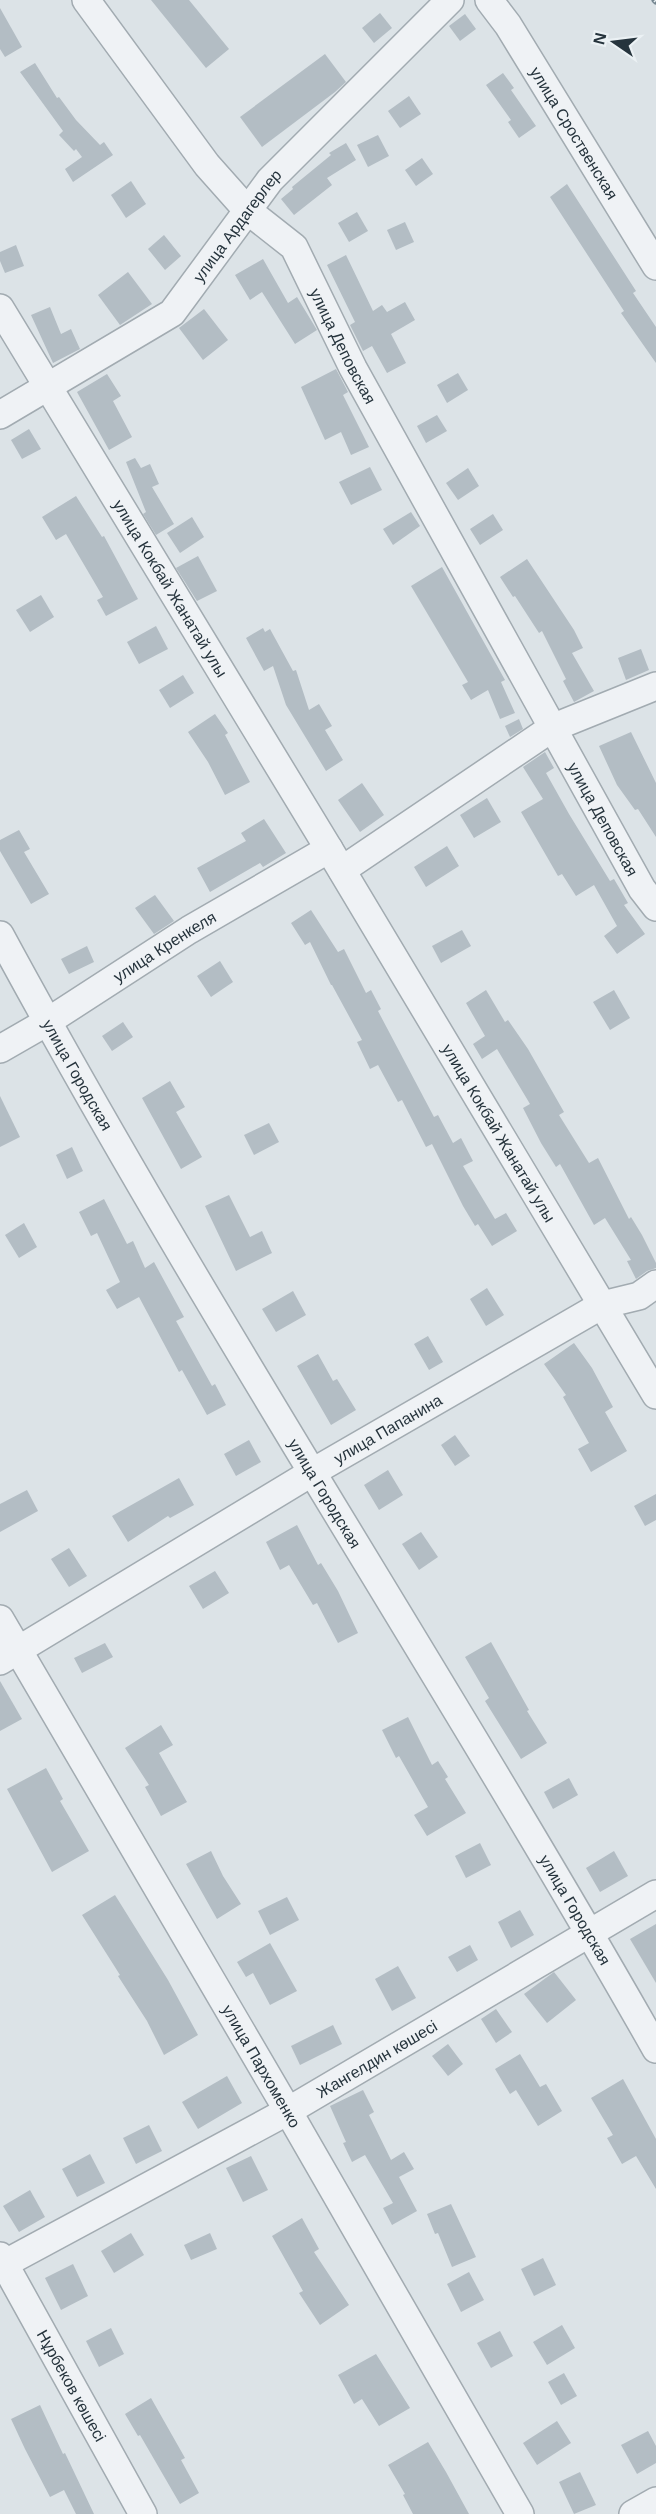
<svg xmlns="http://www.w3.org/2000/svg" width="656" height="2514" font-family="Helvetica,sans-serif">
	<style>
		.building { fill: #b3bdc4 }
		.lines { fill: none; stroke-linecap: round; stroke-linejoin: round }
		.minor-casing { stroke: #a2abb1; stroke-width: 30 }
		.minor { stroke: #eff2f5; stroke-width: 27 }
		.rail-casing { stroke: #758690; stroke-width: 7 }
		.rail { stroke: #ebf1f4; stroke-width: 4.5; stroke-dasharray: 14; stroke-linecap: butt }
		.labels { text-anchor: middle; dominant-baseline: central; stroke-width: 6; stroke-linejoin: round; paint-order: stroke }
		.street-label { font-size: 16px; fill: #26343d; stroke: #ebf1f4 }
	</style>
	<rect width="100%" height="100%" fill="#dce3e7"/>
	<g class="building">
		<polygon points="151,0 189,0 229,49 206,68"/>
		<polygon points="0,8 22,47 5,57 0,49"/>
		<polygon points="380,13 392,28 374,43 362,28"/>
		<polygon points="465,14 476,29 460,41 449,26"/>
		<polygon points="325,54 346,82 335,92 262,147 240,117"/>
		<polygon points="35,63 57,98 59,97 76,120 100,145 104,142 113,155 73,182 65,169 82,157 76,149 74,151 59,135 63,131 20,72"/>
		<polygon points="503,73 514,88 511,90 536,126 519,138 508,122 511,120 486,85"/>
		<polygon points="409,96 421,114 400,128 388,111"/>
		<polygon points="378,135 389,156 368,167 357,145"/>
		<polygon points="346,143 356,160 327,178 332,185 294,215 281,199 293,189 292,187 331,155 329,153"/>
		<polygon points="422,158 433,174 416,186 405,170"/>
		<polygon points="131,181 146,204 126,218 111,195"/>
		<polygon points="567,184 636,291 633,293 656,327 656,363 621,313 624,311 550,197"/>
		<polygon points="357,212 368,231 349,242 338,223"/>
		<polygon points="405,222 414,242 396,250 387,230"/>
		<polygon points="164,235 181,256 165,270 148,249"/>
		<polygon points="16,245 24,266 5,273 0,261 0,252"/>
		<polygon points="346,255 373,311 382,305 387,312 405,302 415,320 391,334 406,363 387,373 372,346 363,351 350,325 355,322 327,265"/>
		<polygon points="263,259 288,303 297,297 317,330 295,344 262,292 250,300 235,275"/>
		<polygon points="128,272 152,304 120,325 98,295"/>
		<polygon points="50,307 61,334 71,329 80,349 53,363 31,315"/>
		<polygon points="204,309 228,340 203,360 179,328"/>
		<polygon points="336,369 348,392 343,395 369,447 351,455 341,432 325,440 301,387"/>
		<polygon points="458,373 468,390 447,403 437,385"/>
		<polygon points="107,374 121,396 113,401 132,437 109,450 77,392"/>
		<polygon points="437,415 447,431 426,443 417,426"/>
		<polygon points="29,429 41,449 22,459 11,440"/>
		<polygon points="135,458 141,468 150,464 159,484 152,487 174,524 156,535 143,514 146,512 126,462"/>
		<polygon points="370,467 382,490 351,505 339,482"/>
		<polygon points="468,468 479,486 458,500 446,483"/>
		<polygon points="76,496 102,537 104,536 138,599 106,616 97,600 103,597 66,534 56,540 42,517"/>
		<polygon points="411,512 420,526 393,545 383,529"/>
		<polygon points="493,514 503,530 480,545 470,529"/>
		<polygon points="192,517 204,537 180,553 167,533"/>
		<polygon points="198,556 217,591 197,601 176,568"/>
		<polygon points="527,559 574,630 583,648 572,653 594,691 574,702 563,681 566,679 542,631 539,633 515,596 513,597 500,577"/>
		<polygon points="442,567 505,680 501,682 515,713 500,719 488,690 471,700 462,685 468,682 411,586"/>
		<polygon points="41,595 54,617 30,632 16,610"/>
		<polygon points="156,626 168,649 139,664 127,642"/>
		<polygon points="263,628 265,632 270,629 293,671 296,670 309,710 319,704 332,726 325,730 343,760 326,771 286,705 273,666 264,671 246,638"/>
		<polygon points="641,649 649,670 626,680 618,658"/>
		<polygon points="183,675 194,693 170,708 159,690"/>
		<polygon points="215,714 228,733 225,735 250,782 225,795 208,762 188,732"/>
		<polygon points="519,719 523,729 510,737 505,726"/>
		<polygon points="631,732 656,783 656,837 638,809 635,810 617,785 599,746"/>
		<polygon points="545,752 554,768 546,773 569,814 610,881 614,879 628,903 624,905 645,934 617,954 604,936 617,926 594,885 576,896 562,874 558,876 521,812 543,799 523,767"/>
		<polygon points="362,783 384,815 360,832 338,800"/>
		<polygon points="487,798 501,822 474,838 460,815"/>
		<polygon points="264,819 286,853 263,867 260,863 210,892 197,868 246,841 241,833"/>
		<polygon points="19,830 30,849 24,852 49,894 31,904 0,851 0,840"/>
		<polygon points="447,846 459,866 426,887 414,867"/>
		<polygon points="155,895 174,921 154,934 135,908"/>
		<polygon points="311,910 338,952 344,949 366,993 371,990 381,1009 378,1011 434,1117 438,1115 453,1143 461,1138 473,1161 463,1166 495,1219 506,1213 517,1231 492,1246 478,1224 475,1226 463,1206 432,1144 426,1147 402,1100 398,1102 378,1065 370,1069 357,1042 362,1040 332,985 331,985 310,942 305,945 291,923"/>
		<polygon points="462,930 471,946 441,963 432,946"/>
		<polygon points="87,946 94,962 69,974 61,959"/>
		<polygon points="220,961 233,982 211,997 197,976"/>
		<polygon points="486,990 505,1022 508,1020 528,1049 564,1112 559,1115 589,1163 598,1158 629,1219 631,1217 642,1235 656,1263 656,1268 647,1271 636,1279 627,1261 631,1260 605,1218 594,1225 560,1164 556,1167 541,1143 523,1108 530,1104 497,1049 482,1059 473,1044 485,1036 466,1003"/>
		<polygon points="614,990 630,1018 610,1030 593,1002"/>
		<polygon points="123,1022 133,1037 112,1051 102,1036"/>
		<polygon points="170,1081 185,1107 176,1112 202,1157 181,1169 142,1098"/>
		<polygon points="0,1096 20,1137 0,1147"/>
		<polygon points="269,1123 279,1142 254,1155 244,1135"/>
		<polygon points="72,1147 83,1171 67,1179 56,1155"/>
		<polygon points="229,1195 250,1237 262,1231 272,1253 236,1271 205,1206"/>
		<polygon points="104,1199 127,1244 133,1241 145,1268 154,1262 184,1317 176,1321 212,1386 215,1384 226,1405 207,1415 182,1370 179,1372 139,1297 117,1309 106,1290 120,1282 97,1233 91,1236 79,1212"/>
		<polygon points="24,1223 37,1247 19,1258 5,1235"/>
		<polygon points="487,1288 504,1315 486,1326 470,1299"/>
		<polygon points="293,1291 306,1315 276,1332 262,1309"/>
		<polygon points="428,1336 443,1362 429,1370 414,1344"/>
		<polygon points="574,1343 592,1368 613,1407 605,1412 627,1451 591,1472 578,1449 589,1443 563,1397 566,1395 544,1364"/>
		<polygon points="318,1354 333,1381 337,1379 356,1410 331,1425 297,1366"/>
		<polygon points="455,1435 470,1456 455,1466 441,1445"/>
		<polygon points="249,1440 261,1462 236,1476 224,1454"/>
		<polygon points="388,1470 403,1495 379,1510 364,1485"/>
		<polygon points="179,1478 194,1505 170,1518 168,1516 128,1542 112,1516"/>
		<polygon points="27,1490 38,1511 0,1532 0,1504"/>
		<polygon points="656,1494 656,1520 645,1526 634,1506"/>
		<polygon points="297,1525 318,1565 321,1563 338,1591 358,1633 338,1643 317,1603 313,1605 289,1565 280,1570 266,1542"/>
		<polygon points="421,1532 438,1557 419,1570 402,1544"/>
		<polygon points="69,1548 87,1576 69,1587 51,1559"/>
		<polygon points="215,1571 229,1593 203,1609 189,1586"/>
		<polygon points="491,1642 529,1710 527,1711 547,1743 521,1759 485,1701 489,1698 465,1657"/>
		<polygon points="105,1643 113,1657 82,1673 74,1658"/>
		<polygon points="0,1681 22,1719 0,1731"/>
		<polygon points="408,1717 432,1765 438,1761 448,1777 445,1779 466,1813 427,1836 414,1815 428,1807 399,1756 396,1758 382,1730"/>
		<polygon points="161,1725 173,1745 159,1753 187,1802 161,1816 145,1787 149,1785 125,1748"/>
		<polygon points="46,1768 63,1799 60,1801 89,1851 52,1872 7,1789"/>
		<polygon points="569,1778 578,1795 553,1809 544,1792"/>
		<polygon points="480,1843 491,1865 466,1878 455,1856"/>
		<polygon points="211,1851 223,1876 241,1904 217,1919 186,1864"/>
		<polygon points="614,1851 628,1876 600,1892 586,1868"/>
		<polygon points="115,1895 168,1980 198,2035 164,2055 147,2021 118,1976 120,1975 82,1915"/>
		<polygon points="287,1897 299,1920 270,1935 258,1911"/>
		<polygon points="520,1910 534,1935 511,1948 498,1922"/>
		<polygon points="656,1924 656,1983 630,1939"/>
		<polygon points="270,1943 297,1991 270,2005 253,1973 246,1977 237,1962"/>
		<polygon points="470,1945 478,1960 457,1972 448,1957"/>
		<polygon points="398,1966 416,1998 392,2011 375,1979"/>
		<polygon points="554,1972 576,2000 547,2023 524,1994"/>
		<polygon points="496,2009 512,2032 496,2043 481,2019"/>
		<polygon points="333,2025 342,2044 300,2065 291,2046"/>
		<polygon points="448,2044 463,2064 448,2076 432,2056"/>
		<polygon points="520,2054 540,2087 546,2084 562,2111 538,2126 516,2090 510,2094 495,2069"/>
		<polygon points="227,2076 242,2103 198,2129 182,2102"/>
		<polygon points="623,2079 656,2139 656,2189 636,2156 622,2164 607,2138 613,2135 591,2098"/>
		<polygon points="363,2090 374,2112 369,2115 391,2160 404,2152 414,2169 399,2177 417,2211 392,2225 383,2208 393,2203 365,2155 352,2162 343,2143 346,2142 330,2106"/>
		<polygon points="149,2125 162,2151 136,2164 123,2138"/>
		<polygon points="90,2154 105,2183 77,2197 62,2169"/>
		<polygon points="251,2156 268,2190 243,2202 226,2168"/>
		<polygon points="30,2190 45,2217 19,2232 3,2206"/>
		<polygon points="451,2204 476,2257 452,2267 438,2233 435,2234 427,2214"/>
		<polygon points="302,2218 319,2249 314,2252 349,2305 320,2325 299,2293 303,2291 272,2236"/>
		<polygon points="131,2233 144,2255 114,2273 101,2251"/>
		<polygon points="210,2233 217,2249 191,2260 184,2245"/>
		<polygon points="543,2258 556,2285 534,2296 521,2269"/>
		<polygon points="73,2264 88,2296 61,2310 45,2278"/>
		<polygon points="469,2272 484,2300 461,2312 447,2284"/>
		<polygon points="562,2325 575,2348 547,2365 533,2342"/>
		<polygon points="111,2328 124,2354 99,2367 86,2341"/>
		<polygon points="500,2331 513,2356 491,2368 477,2343"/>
		<polygon points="376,2354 410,2408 379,2426 362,2399 354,2404 338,2375"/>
		<polygon points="564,2373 577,2396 561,2405 548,2382"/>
		<polygon points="151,2398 185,2458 181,2460 199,2493 180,2504 140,2435 138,2436 125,2414"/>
		<polygon points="40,2405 63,2454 65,2453 94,2514 76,2514 64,2490 50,2497 25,2449 11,2419"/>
		<polygon points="557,2421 571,2443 537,2465 523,2443"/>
		<polygon points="648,2431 656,2446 656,2463 637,2474 621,2445"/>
		<polygon points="428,2442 446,2472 469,2514 413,2514 403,2495 405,2494 388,2465"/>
		<polygon points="580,2472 596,2505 574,2514 559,2482"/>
	</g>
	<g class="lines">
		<defs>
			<g id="minor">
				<path id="s1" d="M86 0 207 165 247 210 294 247 353 368 642 889 656 907"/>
				<path id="s2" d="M489 0 508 25 656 266"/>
				<path id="s3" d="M0 308 329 849 656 1395"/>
				<path id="s4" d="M0 415 172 313 270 180 450 0"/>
				<polyline points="342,870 552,728 656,686"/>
				<path id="s5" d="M0 935C205 1314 443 1674 656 2049"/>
				<path id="s6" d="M0 1049 47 1022 189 930 329 849"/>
				<path id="s7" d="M0 1619 288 2111 520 2514"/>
				<path id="s8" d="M0 1661 311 1473 602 1305 639 1296 656 1284"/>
				<path id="s9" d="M0 2256 143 2514"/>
				<path id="s10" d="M0 2266 288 2111 656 1894"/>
				<polyline points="633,2514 656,2501"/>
			</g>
		</defs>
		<use href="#minor" class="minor-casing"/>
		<use href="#minor" class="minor"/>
		<defs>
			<polyline id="rail" points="655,0 656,1"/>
		</defs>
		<use href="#rail" class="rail-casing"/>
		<use href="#rail" class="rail"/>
	</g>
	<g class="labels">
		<g class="street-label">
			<text stroke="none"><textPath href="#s2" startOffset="158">улица Сроственская</textPath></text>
			<text stroke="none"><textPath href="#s4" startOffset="309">улица Ардагерлер</textPath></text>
			<text stroke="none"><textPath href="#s1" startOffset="435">улица Деповская</textPath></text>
			<text stroke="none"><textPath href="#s3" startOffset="328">улица Кокбай Жанатай улы</textPath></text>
			<text stroke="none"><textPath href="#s1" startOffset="975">улица Деповская</textPath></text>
			<text stroke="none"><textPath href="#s6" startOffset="194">улица Кренкеля</textPath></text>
			<text stroke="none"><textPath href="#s5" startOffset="160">улица Городская</textPath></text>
			<text stroke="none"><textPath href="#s3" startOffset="964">улица Кокбай Жанатай улы</textPath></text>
			<text stroke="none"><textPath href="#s8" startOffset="452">улица Папанина</textPath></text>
			<text stroke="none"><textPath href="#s5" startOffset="646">улица Городская</textPath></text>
			<text stroke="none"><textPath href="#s5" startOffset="1132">улица Городская</textPath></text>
			<text stroke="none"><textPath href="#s10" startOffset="430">Жангелдин көшесі</textPath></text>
			<text stroke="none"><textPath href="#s7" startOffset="518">улица Пархоменко</textPath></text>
			<text stroke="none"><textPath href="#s9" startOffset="148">Нұрбеков көшесі</textPath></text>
		</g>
	</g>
	<g transform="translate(614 42) rotate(284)" stroke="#ebf1f4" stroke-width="4.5" paint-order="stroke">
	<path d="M0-4.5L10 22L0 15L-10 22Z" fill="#26343d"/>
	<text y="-9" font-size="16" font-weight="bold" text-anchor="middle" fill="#26343d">N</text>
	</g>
</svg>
